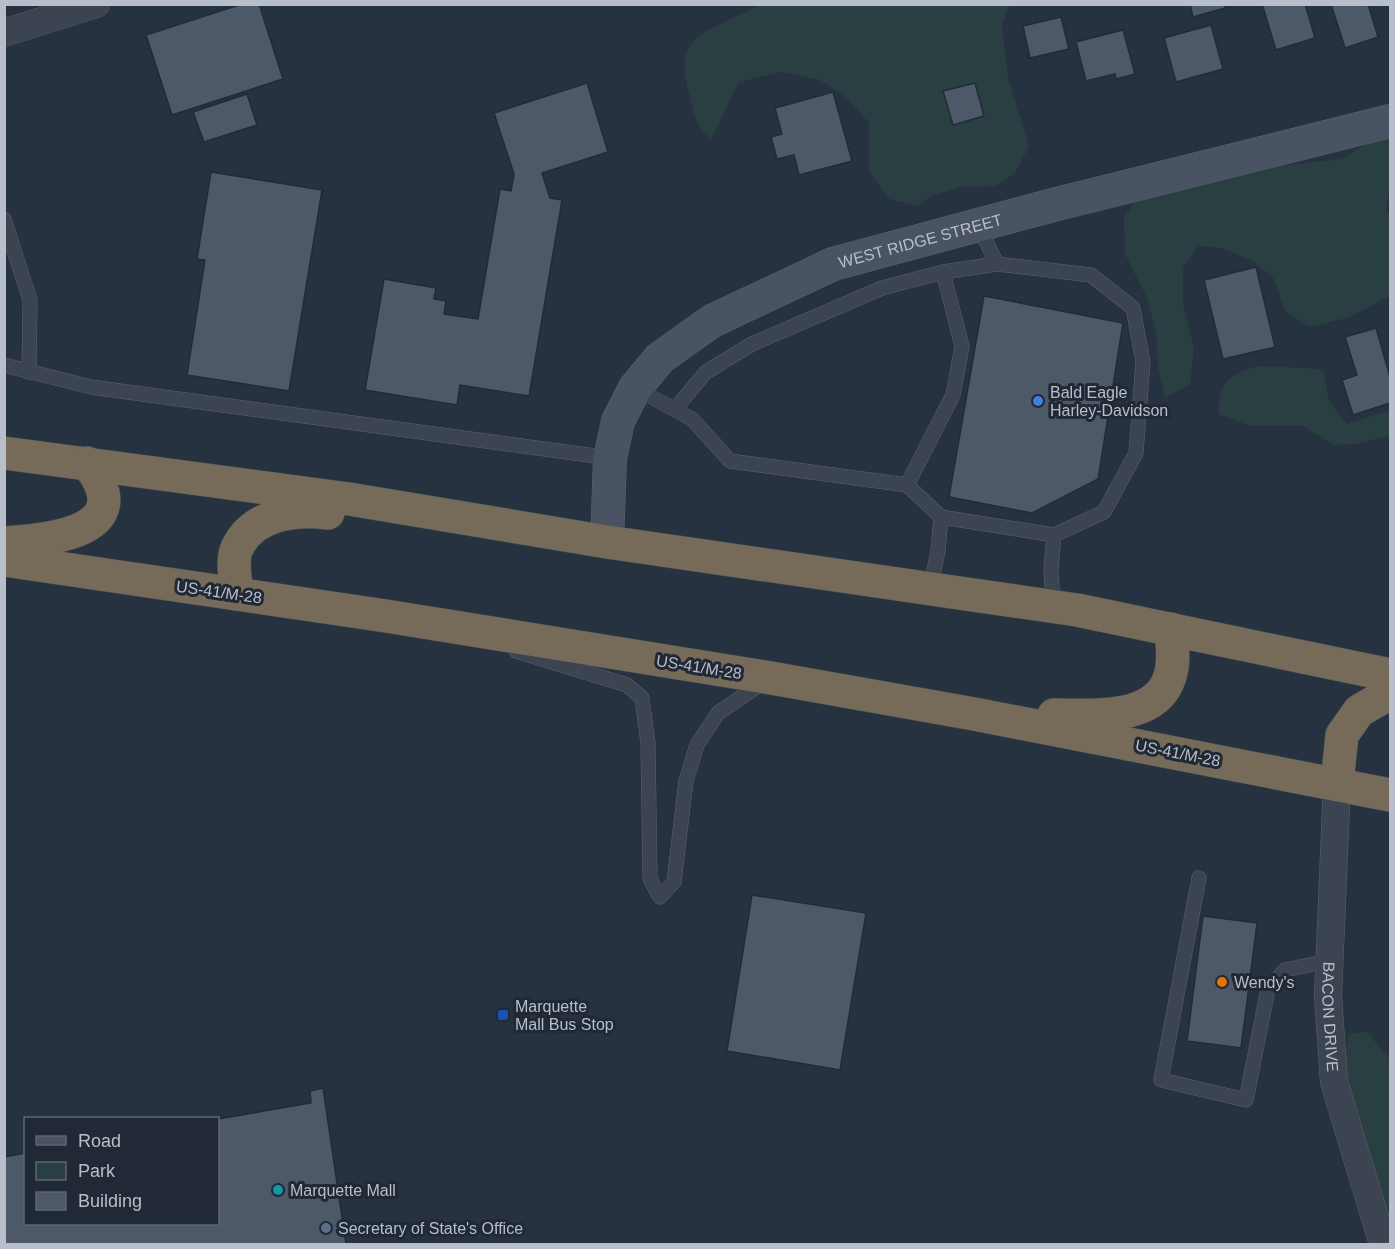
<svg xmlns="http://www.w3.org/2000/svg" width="1395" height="1249" font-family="Arial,sans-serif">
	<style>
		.green { fill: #293f41 }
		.building { fill: #4d5969; stroke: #222b37; stroke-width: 1.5 }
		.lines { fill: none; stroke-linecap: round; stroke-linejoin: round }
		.lane-casing { stroke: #59626d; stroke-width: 15 }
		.street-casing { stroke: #59626d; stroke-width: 28 }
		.secondary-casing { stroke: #59626d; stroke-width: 34 }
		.highway-casing { stroke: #464f5a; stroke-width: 34 }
		.lane { stroke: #3b4450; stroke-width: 14 }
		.street { stroke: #3b4450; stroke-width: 27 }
		.secondary { stroke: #495363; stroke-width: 33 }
		.highway { stroke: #766a58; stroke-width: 33 }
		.shop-dot { fill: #3f7fe0; stroke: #202935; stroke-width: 2 }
		.food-dot { fill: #e8710a; stroke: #202935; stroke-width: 2 }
		.transit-dot { fill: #1a4fb4; stroke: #202935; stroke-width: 2 }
		.culture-dot { fill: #0f9aa8; stroke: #202935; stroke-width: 2 }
		.service-dot { fill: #5c6f8a; stroke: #202935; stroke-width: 2 }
		.labels { text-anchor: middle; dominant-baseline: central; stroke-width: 6; stroke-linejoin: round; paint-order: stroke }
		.street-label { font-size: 16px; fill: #b8bfca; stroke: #202935 }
		.poi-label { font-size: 16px; fill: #b8bfca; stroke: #202935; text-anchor: start }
	</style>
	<rect width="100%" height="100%" fill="#273240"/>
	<g class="green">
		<path d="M758 5H1009L1002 26 1008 77 1029 147 1015 172 997 186 961 187 933 195 917 206 889 199 869 171V123L845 96 820 80 781 72 739 82C728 101 722 122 710 139 696 127 694 112 689 94 670 28 716 32 758 5Z"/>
		<polygon points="1390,136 1390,186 1386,209 1390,217 1390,296 1347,318 1309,327 1285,311 1274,279 1250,259 1220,248 1198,246 1183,268 1183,305 1194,348 1190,384 1165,398 1158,368 1156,333 1147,298 1125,254 1124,217 1137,199 1268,167 1342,159 1373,140"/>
		<path d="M1257 366 1323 369 1329 401 1347 424 1390 410V436L1355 444 1333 445 1303 426H1250L1219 414C1217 382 1230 375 1257 366Z"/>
		<polygon points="1366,1031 1390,1059 1390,1235 1343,1077 1348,1035"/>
	</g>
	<g class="building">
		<polygon points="242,4 259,4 283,79 172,115 146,35"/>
		<polygon points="1190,4 1224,4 1225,8 1193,17"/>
		<polygon points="1262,4 1305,4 1315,38 1276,50"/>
		<polygon points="1331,4 1368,4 1378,37 1345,48"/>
		<polygon points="1061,17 1069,49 1030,58 1023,26"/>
		<polygon points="1211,25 1223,69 1176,82 1164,38"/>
		<polygon points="1123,30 1135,74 1116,79 1115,74 1086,81 1076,42"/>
		<polygon points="587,83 608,152 542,173 550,198 562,200 529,396 460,385 457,405 365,390 384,279 436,288 434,299 446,301 444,314 478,319 500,189 511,191 514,174 494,113"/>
		<polygon points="975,83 984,116 953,125 943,91"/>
		<polygon points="833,92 852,161 799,175 794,155 777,159 771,137 782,134 775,108"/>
		<polygon points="247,94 257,125 204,142 193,112"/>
		<polygon points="211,172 322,190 289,391 187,375 205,260 197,259"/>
		<polygon points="1256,267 1275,347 1223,359 1204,280"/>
		<polygon points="984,296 1123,323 1098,479 1032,513 949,497"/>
		<polygon points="1376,328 1390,377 1390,403 1353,415 1342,380 1357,375 1345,337"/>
		<polygon points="752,895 866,913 840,1070 727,1051"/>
		<polygon points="1203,916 1257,923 1241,1048 1187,1041"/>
		<polygon points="323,1088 346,1244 4,1244 4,1157 26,1153 26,1224 218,1224 218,1119 311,1103 310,1091"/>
	</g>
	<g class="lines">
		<defs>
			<g id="lane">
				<polyline points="4,219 30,300 29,372"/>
				<polyline points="4,365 91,387 610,458"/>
				<polyline points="635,388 692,419 730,461 907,485 941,517 1054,535 1104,512 1136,453 1143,362 1133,308 1091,275 997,264 978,225"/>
				<polyline points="675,409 706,372 752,344 882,288 943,272 997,264"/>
				<polyline points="907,485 953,395 962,346 943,272"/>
				<polyline points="930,589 938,551 941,517"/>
				<polyline points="1053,606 1051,569 1054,535"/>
				<polyline points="516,651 627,685 642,698 648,743 650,879 660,897 674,882 686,781 697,745 718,713 764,682"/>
				<polyline points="1199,878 1161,1080 1246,1100 1268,989 1285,970 1329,961"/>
			</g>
			<g id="street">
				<polyline points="4,33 96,4"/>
				<path id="s1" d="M1337 783 1328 996 1334 1082 1383 1244"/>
			</g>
			<g id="secondary">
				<path id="s2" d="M607 542 610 458 618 421 635 388 660 358 712 321 833 264 1053 205 1390 121"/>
			</g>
			<g id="highway">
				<polyline points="4,453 349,499 607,542 1077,610 1390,675"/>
				<path d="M4 543C52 540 141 531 87 463"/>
				<polyline points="4,560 386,616 771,678 974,714 1390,795"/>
				<path d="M237 594C236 580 231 561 237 548 253 514 295 509 328 513"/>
				<path d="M1054 715C1090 715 1157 722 1170 676 1175 661 1172 645 1171 629"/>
				<polyline points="1337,783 1342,735 1359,711 1390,693"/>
			</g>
		</defs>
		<use href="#lane" class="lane-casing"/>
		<use href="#street" class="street-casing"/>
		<use href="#secondary" class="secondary-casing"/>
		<use href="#highway" class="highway-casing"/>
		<use href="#lane" class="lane"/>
		<use href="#street" class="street"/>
		<use href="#secondary" class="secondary"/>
		<use href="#highway" class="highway"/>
	</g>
	<circle class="shop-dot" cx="1038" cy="401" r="6"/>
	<circle class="food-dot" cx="1222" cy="982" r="6"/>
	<rect class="transit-dot" x="497" y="1009" width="12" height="12" rx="3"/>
	<circle class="culture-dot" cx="278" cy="1190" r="6"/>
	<circle class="service-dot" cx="326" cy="1228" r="6"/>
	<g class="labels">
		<g class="street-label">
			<text stroke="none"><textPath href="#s2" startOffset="486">WEST RIDGE STREET</textPath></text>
			<text transform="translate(219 592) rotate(8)">US-41/M-28</text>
			<text transform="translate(699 667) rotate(9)">US-41/M-28</text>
			<text transform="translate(1178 753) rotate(11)">US-41/M-28</text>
			<text stroke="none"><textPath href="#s1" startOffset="234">BACON DRIVE</textPath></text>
		</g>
		<g class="poi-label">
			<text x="1050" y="392">Bald Eagle<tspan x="1050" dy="18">Harley-Davidson</tspan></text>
			<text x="1234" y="982">Wendy's</text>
			<text x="515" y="1006">Marquette<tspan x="515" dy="18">Mall Bus Stop</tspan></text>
			<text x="290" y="1190">Marquette Mall</text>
			<text x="338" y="1228">Secretary of State's Office</text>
		</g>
	</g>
	<rect width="1395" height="1249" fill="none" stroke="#b8bfca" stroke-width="12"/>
	<rect x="24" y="1117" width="195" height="108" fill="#202935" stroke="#5d6571" stroke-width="1.5"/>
	<rect x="36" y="1136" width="30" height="9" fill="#495363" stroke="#5d6571" stroke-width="1.5"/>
	<text x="78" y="1147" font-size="18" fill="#b8bfca">Road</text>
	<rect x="36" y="1162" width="30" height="18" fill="#293f41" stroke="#5d6571" stroke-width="1.5"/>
	<text x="78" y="1177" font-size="18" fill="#b8bfca">Park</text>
	<rect x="36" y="1192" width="30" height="18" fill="#4d5969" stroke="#5d6571" stroke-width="1.5"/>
	<text x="78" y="1207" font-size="18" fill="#b8bfca">Building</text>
</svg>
